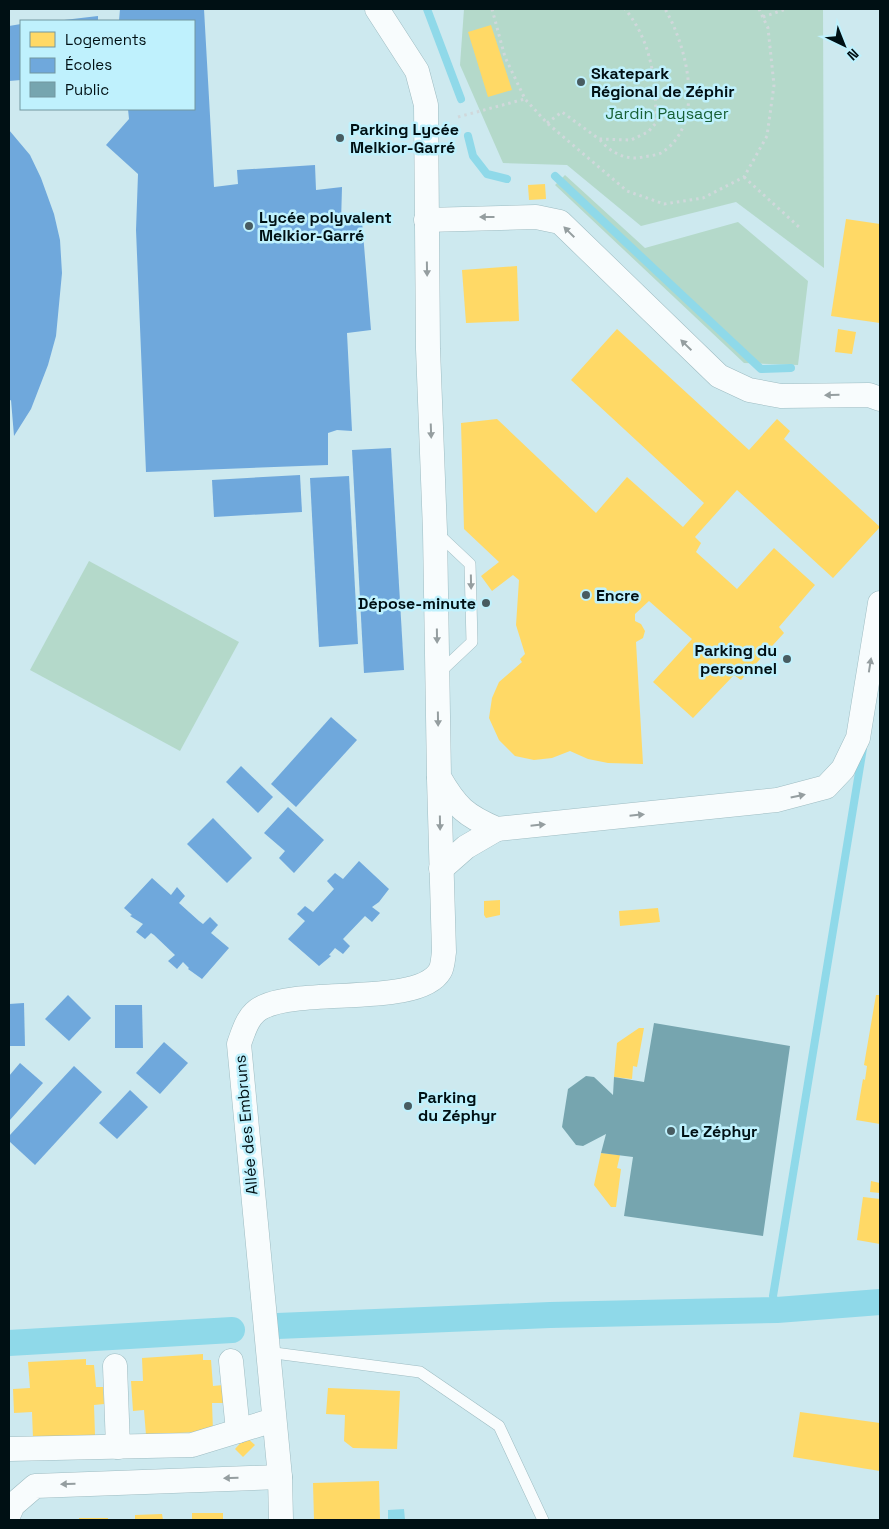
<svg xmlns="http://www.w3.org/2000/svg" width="889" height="1529" font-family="'Space Grotesk',sans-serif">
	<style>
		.green { fill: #b4d9ca }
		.water { fill: #8fd9e9 }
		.homes { fill: #ffd966 }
		.schools { fill: #6fa8dc }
		.public { fill: #76a5af }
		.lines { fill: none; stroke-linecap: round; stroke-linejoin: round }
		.stream { stroke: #8fd9e9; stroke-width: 8 }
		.canal { stroke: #8fd9e9; stroke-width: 26 }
		.service-casing { stroke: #9ebcc2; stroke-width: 12 }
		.minor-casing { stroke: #9ebcc2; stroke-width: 25 }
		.path { stroke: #d0d8db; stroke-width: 3; stroke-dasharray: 2.5 4; stroke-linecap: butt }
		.service { stroke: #f8fcfd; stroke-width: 11 }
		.minor { stroke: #f8fcfd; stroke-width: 24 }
		.oneway { fill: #959ea0 }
		.poi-dot { fill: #485c61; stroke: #bff1fd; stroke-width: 2 }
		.labels { text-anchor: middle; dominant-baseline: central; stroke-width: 5; stroke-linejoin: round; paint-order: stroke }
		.poi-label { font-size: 16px; font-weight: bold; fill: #001014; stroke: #bff1fd; text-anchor: start }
		.park-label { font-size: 16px; fill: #186036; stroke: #bff1fd }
		.street-label { font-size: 16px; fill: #001014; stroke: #bff1fd }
	</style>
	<rect width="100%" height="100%" fill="#cde9ef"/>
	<g class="green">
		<polygon points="464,9 823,9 824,268 736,202 641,226 567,165 503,163 460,65"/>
		<polygon points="565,175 645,248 738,222 808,281 798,365 744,363 555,185"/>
		<polygon points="89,561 239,642 180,751 30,670"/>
	</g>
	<polygon class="water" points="404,1509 405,1520 388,1520 388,1510"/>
	<g class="homes">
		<polygon points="491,25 512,90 488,97 468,32"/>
		<polygon points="545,184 546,199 529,200 528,185"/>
		<polygon points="846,219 880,224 880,323 831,316"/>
		<polygon points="517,266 519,321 466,323 462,270"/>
		<polygon points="617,329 749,450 777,419 790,431 784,439 880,527 833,578 737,490 695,537 701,543 696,552 737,589 774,548 815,585 779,627 784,633 741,680 734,675 693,718 653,682 692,639 649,601 635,614 635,621 641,624 645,631 643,638 636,642 643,764 608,763 588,759 570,751 552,758 534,760 515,756 499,740 489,718 492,698 499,682 522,662 520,659 525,654 516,625 519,580 513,575 492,591 481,576 499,562 464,529 461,423 497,419 596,513 627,477 683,527 704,503 571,380"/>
		<polygon points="838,329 856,332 852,354 835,352"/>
		<polygon points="500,900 500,915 486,918 484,915 484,901"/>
		<polygon points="658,908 660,922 620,926 619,911"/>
		<polygon points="876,995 880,995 880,1124 856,1120 863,1079 865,1080 867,1066 864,1065"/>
		<polygon points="639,1028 644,1028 637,1067 633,1066 632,1079 614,1077 617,1043"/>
		<polygon points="601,1153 620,1155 617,1168 621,1169 616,1207 611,1207 594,1185"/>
		<polygon points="871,1181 880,1183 880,1193 870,1192"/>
		<polygon points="863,1197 880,1199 880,1244 857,1240"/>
		<polygon points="203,1354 203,1360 211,1360 213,1386 223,1385 224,1403 212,1403 213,1431 146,1435 144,1410 133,1411 131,1381 143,1381 142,1358"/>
		<polygon points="86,1359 86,1365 94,1365 96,1387 103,1387 104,1404 94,1405 95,1435 33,1438 32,1412 14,1413 13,1389 30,1388 28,1362"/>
		<polygon points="328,1388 400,1391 397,1449 353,1448 344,1441 345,1415 326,1414"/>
		<polygon points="800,1412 880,1423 880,1471 793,1457"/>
		<polygon points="246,1437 255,1445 243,1457 235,1449"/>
		<polygon points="379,1481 380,1520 314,1520 313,1483"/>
		<rect x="192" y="1513" width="31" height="7"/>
		<polygon points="162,1514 163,1520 135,1520 135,1515"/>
		<rect x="79" y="1518" width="29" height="2"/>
	</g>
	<g class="schools">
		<polygon points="120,9 204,9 214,187 238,184 237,170 315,165 316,190 342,187 341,223 362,221 371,330 347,333 352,431 337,430 328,433 328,465 146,472 136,230 138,174 106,145 129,119 128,109 194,109 194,21 119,21"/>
		<polygon points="98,16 98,21 64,21 64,20"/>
		<polygon points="21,24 21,80 9,81 9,26"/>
		<polygon points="9,130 30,155 41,178 54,214 60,240 62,273 56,336 48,365 31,409 14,436 11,400 9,401"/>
		<polygon points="391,448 404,670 364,673 352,450"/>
		<polygon points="300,475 302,512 214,517 212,480"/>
		<polygon points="349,476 358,644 319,647 310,478"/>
		<polygon points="331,717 357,740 296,807 271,784"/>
		<polygon points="241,766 273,797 258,813 226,782"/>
		<polygon points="288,807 324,840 294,873 279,858 285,851 264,833"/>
		<polygon points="213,818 252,858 227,883 187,844"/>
		<polygon points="359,861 389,889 379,902 372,907 380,913 372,922 365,916 343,939 350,946 343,954 335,948 329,955 331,956 319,966 288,939 305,921 297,914 305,906 313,912 334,889 327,881 335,873 343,879"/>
		<polygon points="152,878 171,895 177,887 185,896 179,903 199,921 203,924 210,917 218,925 211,933 229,948 202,979 188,969 189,968 183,962 177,969 168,961 175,955 154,935 151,933 145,939 136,932 143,924 130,916 132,915 124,908"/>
		<polygon points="68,995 91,1018 69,1041 45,1019"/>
		<polygon points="24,1003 25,1046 9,1046 9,1004"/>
		<polygon points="115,1005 142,1005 143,1048 115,1048"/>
		<polygon points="164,1042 188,1063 160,1094 136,1073"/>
		<polygon points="20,1063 43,1083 9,1121 9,1076"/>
		<polygon points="74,1066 102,1092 35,1165 9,1141 9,1136"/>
		<polygon points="130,1090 148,1107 117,1139 99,1123"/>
	</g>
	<polygon class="public" points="654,1023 790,1046 763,1236 624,1216 633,1157 601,1153 606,1134 583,1146 576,1145 562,1127 568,1089 586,1076 594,1077 613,1095 614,1077 644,1082"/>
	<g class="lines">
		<g class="stream">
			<polyline points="427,9 461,99"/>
			<polyline points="468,136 473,156 487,174 507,179"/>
			<polyline points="555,176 761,369 791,368"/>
			<polyline points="777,1310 773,1296 863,748"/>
		</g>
		<g class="canal">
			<polyline points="277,1326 550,1315 777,1310 880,1302"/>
			<polyline points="9,1343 232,1330"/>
		</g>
		<defs>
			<g id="service">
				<polyline points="436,532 470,564 472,642 438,674"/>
				<polyline points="267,1352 420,1372 499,1426 543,1520"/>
			</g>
			<g id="minor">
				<path d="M377 9 417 71 426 105 428 349 435 531 439 777C456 807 466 816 497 829L777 800 826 787 843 769 858 738 880 603"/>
				<polyline points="426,220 536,217 560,222 719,376 749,390 781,396 869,395 880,399"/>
				<polyline points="441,869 466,847 497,829"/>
				<polyline points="231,1361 238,1431"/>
				<polyline points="115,1366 118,1447"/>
				<polyline points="9,1449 192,1445 274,1420"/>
				<polyline points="9,1514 13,1505 35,1486 280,1477"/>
				<path d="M281 1520 280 1477 239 1044C244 1030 248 1014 263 1007 302 987 419 1007 440 971 443 966 443 958 444 952L439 779"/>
			</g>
		</defs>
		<use href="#service" class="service-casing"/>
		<use href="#minor" class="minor-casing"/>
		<g class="path">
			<polyline points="492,9 505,57 525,99 547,123 627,191 664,204 703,198 744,177 767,136 774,85 768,28 759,9"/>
			<polyline points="763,17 786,9"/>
			<polyline points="458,117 525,99"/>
			<path d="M547 123 562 112 599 139 631 140 648 132 656 123C656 81 652 42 625 9"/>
			<path d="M600 140C610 152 626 161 643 157 649 156 657 155 661 153 707 125 687 46 665 9"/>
			<polyline points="744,177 799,227"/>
		</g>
		<use href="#service" class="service"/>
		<use href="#minor" class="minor"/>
	</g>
	<defs><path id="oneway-solid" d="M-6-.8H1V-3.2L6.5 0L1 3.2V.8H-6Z" transform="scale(1.25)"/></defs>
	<g class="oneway">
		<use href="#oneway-solid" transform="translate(487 217) rotate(180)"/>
		<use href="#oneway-solid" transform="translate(569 232) rotate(-135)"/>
		<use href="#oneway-solid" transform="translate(427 269) rotate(89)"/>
		<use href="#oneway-solid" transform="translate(686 345) rotate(-136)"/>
		<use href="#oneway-solid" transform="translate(832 395) rotate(179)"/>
		<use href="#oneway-solid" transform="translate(431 431) rotate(88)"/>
		<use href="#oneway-solid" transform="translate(471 582) rotate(89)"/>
		<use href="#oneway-solid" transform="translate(437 636) rotate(89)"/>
		<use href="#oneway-solid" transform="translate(870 665) rotate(-81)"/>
		<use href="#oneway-solid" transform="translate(438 719) rotate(89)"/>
		<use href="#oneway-solid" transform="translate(798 796) rotate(-12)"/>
		<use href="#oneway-solid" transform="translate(637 815) rotate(-6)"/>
		<use href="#oneway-solid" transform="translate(440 823) rotate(89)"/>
		<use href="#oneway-solid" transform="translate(538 825) rotate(-6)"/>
		<use href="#oneway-solid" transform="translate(231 1478) rotate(178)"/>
		<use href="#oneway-solid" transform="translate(68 1484) rotate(178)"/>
	</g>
	<g class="poi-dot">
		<circle cx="581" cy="82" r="5"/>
		<circle cx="340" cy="138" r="5"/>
		<circle cx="249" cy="226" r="5"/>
		<circle cx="586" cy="595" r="5"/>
		<circle cx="486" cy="603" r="5"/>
		<circle cx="787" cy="659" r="5"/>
		<circle cx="408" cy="1106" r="5"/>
		<circle cx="671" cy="1131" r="5"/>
	</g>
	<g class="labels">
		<g class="poi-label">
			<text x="591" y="73">Skatepark<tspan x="591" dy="18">Régional de Zéphir</tspan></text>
			<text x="350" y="129">Parking Lycée<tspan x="350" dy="18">Melkior-Garré</tspan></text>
			<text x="259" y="217">Lycée polyvalent<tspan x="259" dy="18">Melkior-Garré</tspan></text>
			<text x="596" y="595">Encre</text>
			<text x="476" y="603" text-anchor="end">Dépose-minute</text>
			<text x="777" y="650" text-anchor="end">Parking du<tspan x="777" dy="18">personnel</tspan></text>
			<text x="418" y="1097">Parking<tspan x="418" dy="18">du Zéphyr</tspan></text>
			<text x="681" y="1131">Le Zéphyr</text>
		</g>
		<g class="park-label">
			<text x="667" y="113">Jardin Paysager</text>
		</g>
		<g class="street-label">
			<text transform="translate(246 1125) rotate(-95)">Allée des Embruns</text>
		</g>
	</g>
	<rect width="889" height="1529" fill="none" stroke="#001014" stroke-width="20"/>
	<rect x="20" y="20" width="175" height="90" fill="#bff1fd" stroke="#7397a0"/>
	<rect x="30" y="32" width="25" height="15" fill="#ffd966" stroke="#7397a0"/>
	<text x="65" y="45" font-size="15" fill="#001014">Logements</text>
	<rect x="30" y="58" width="25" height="15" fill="#6fa8dc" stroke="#7397a0"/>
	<text x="65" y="70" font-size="15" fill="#001014">Écoles</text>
	<rect x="30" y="82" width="25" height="15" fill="#76a5af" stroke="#7397a0"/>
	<text x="65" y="95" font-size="15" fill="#001014">Public</text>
	<g transform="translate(844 45) rotate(137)" stroke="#bff1fd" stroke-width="4" paint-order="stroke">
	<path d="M0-4L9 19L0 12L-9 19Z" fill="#001014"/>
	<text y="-8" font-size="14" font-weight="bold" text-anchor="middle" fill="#001014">N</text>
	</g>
</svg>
